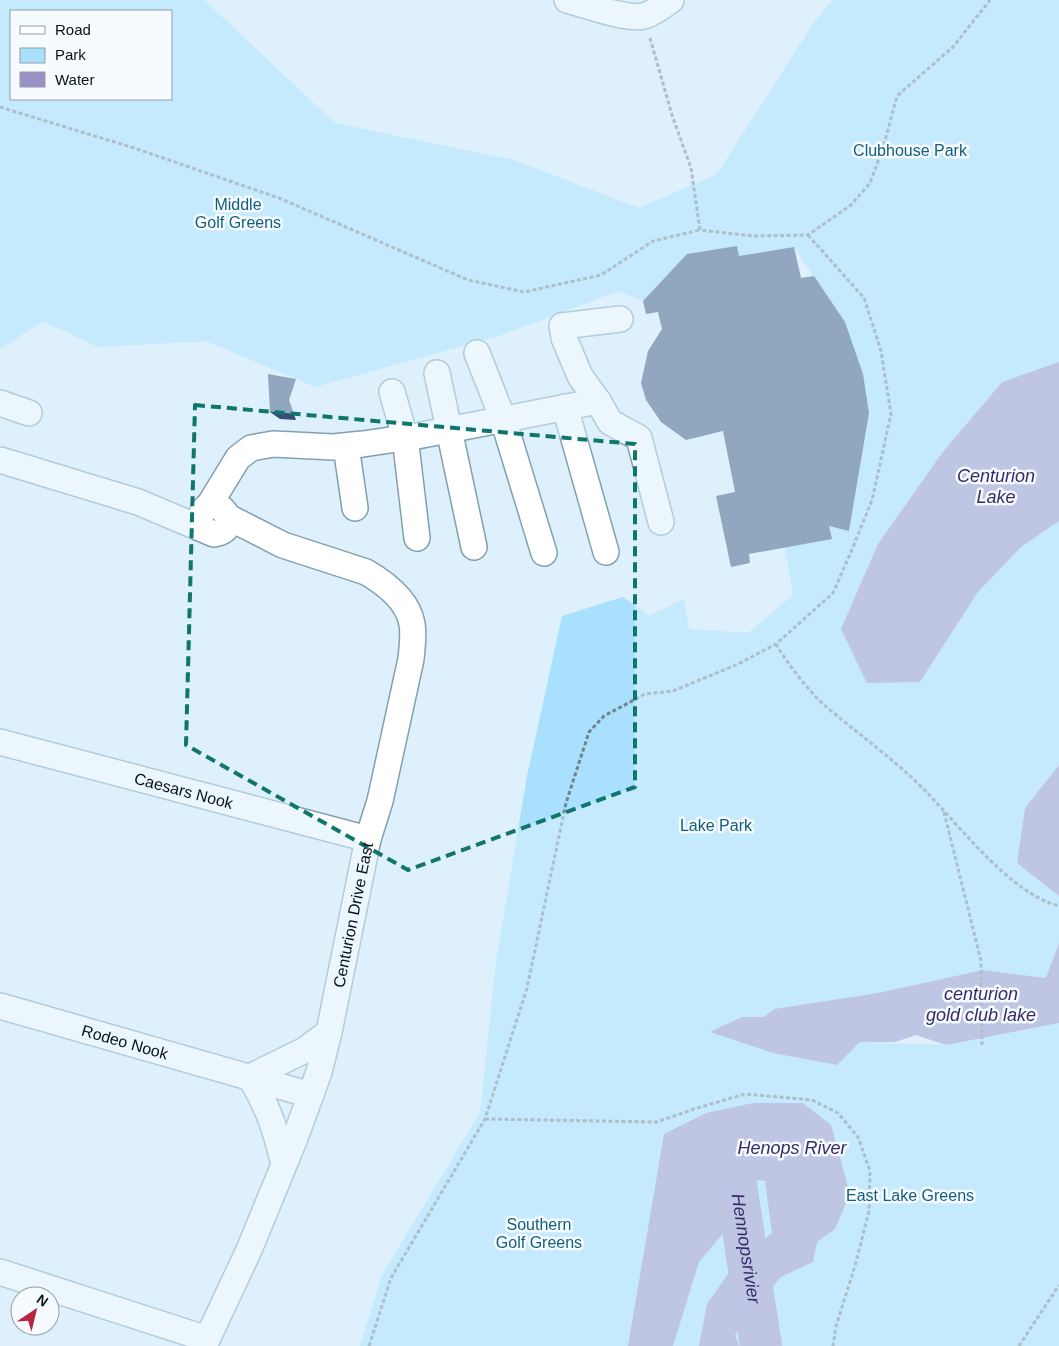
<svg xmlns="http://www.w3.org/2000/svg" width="1059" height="1346" font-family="Arial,sans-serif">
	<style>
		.green { fill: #a8e0fe; fill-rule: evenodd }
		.water { fill: #9a92c7 }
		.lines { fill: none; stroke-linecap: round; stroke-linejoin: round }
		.river { stroke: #9a92c7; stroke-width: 42 }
		.building { fill: #354d77 }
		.minor-casing { stroke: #82a0b0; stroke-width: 28 }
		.path { stroke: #73838b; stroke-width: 3; stroke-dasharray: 4 2.5; stroke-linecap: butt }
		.minor { stroke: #fff; stroke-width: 25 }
		.marked { fill: none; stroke: #0f766e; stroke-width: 4; stroke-dasharray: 10 6; stroke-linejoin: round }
		.labels { text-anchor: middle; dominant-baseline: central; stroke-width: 5; stroke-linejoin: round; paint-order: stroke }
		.park-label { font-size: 16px; fill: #125e7d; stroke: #f5fbff }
		.street-label { font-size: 16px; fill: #071319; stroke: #f5fbff }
		.water-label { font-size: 18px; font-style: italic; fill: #382968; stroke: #f5fbff }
	</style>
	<rect width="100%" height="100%" fill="#ddf0fb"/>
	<path class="green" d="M0 0H204L335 123 514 160 639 208 717 174 811 27 832 0H1059V362L1002 382 942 453 878 544 920 682 978 592 1021 547 1059 521V765L1025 808 1017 863 1059 896V943L1047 978 983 970 878 993 774 1009 764 1017H742L860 1042 946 1045 1059 1023V1346H360L382 1275 480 1113 496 962 527 776 562 616 623 597 650 616 684 599 689 629 748 633 793 595 785 547 831 539 829 526 849 530 869 413 845 322 794 247 739 256 687 254 643 301 618 291 502 335 315 387 206 341 98 347 43 321 0 349ZM11 11H171V99H11Z"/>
	<g class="water">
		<polygon points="1059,362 1059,521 1021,547 978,592 920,682 867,683 841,629 878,544 942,453 1002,382"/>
		<polygon points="1059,765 1059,896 1017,863 1025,808"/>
		<polygon points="1059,943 1059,1023 946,1045 916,1035 895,1042 860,1042 837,1065 773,1053 710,1032 742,1017 764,1017 774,1009 878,993 983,970 1046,978"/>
		<polygon points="753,1103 803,1103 831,1125 850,1194 835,1229 817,1242 813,1262 781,1277 765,1295 735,1335 739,1346 699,1346 707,1304 736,1263 772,1233 765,1181 736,1178 680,1252 665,1346 628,1346 664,1134 706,1113"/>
	</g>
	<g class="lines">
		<path class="river" id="s1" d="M651 1346 680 1252 736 1185 761 1346"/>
	</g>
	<g class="building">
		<polygon points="737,246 739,256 794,247 801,278 814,276 845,322 863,374 869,413 849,531 829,526 832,539 749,554 750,563 731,567 716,496 735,492 723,431 686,440 661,422 646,400 641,383 648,351 662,329 658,312 646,314 643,301 687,254"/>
		<polygon points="268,374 296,379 289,400 296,420 280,419 270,412"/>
	</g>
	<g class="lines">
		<defs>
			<g id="minor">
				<path d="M567 0C586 5 626 20 644 16 654 13 663 6 671 0"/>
				<polyline points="620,319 562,326 564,338 580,376 598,401 610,422 639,438 661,522"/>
				<polyline points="477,353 503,419 544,553"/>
				<polyline points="437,373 474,547"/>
				<polyline points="392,392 405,437 417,538"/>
				<polyline points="0,403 29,413"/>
				<polyline points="565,407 606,552"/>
				<polyline points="346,446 355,508"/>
				<path d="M0 460 138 502 214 534C247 528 214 489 202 513 199 519 200 523 202 528"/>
				<polyline points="208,507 238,458 251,448 273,444 333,447 363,444 417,436 598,401"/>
				<path id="s2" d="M0 742 368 839"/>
				<path id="s3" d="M0 1006 311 1095"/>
				<path d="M284 1164C275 1129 269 1108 250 1077L305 1050 329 1032"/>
				<polyline points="0,1272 207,1339"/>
				<path id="s4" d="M204 1346 249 1250 295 1138 319 1072 329 1032 368 839 380 801 411 659C412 648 414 635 412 624 408 600 385 583 366 572L283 545 228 517"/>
			</g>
		</defs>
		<use href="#minor" class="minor-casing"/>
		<g class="path">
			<polyline points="650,38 672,115 691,168 700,230 753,236 808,235 851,205 870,183 883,148 897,96 953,47 990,0"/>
			<polyline points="0,107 134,148 279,198 468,280 524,292 601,275 653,241 700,230"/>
			<path d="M776 644C787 663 807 689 823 704 852 729 883 751 911 777 952 814 1005 892 1059 906"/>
			<polyline points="944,812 981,961 982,1045"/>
			<polyline points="485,1119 657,1122 694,1109 745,1094 812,1100 838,1113 858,1137 870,1171 869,1211 855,1266 836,1326 833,1346"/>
			<polyline points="369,1346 391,1278 485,1119 527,988 566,803 589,732 604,716 645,694 673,691 738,664 776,644 833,593 853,547 872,500 891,414 881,351 864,298 808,235"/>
			<polyline points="1019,1346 1059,1285"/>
		</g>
		<use href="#minor" class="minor"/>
	</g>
	<path d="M0 0H1059V1346H0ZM195 405 635 444V787L408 870 186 745Z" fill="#ddf0fb" fill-opacity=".55" fill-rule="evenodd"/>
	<path class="marked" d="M195 405 635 444V787L408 870 186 745Z"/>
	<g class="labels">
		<g class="park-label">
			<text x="910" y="150">Clubhouse Park</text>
			<text x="238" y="204">Middle<tspan x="238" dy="18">Golf Greens</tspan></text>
			<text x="716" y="825">Lake Park</text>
			<text x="910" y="1195">East Lake Greens</text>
			<text x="539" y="1224">Southern<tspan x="539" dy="18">Golf Greens</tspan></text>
		</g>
		<g class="street-label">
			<text stroke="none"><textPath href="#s2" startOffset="190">Caesars Nook</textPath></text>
			<text stroke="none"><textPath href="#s4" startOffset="458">Centurion Drive East</textPath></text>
			<text stroke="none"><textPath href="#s3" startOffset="130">Rodeo Nook</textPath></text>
		</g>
		<g class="water-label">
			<text x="996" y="476">Centurion<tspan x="996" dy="21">Lake</tspan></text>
			<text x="981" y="994">centurion<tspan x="981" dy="21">gold club lake</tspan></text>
			<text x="792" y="1148">Henops River</text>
			<text stroke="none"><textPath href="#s1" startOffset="250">Hennopsrivier</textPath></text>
		</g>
	</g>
	<rect x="10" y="10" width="162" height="90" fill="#f5fbff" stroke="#969ea3"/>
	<rect x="20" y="26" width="25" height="8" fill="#ffffff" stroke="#969ea3"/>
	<text x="55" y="35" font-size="15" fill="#071319">Road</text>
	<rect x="20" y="48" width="25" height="15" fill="#a8e0fe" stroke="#969ea3"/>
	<text x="55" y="60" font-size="15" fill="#071319">Park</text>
	<rect x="20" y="72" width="25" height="15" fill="#9a92c7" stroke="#969ea3"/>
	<text x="55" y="85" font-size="15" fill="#071319">Water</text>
	<g transform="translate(35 1311) rotate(35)"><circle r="24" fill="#f5fbff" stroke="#969ea3"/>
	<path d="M0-4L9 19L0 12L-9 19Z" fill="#b8263b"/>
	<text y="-8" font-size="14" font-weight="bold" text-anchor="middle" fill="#071319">N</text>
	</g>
</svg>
